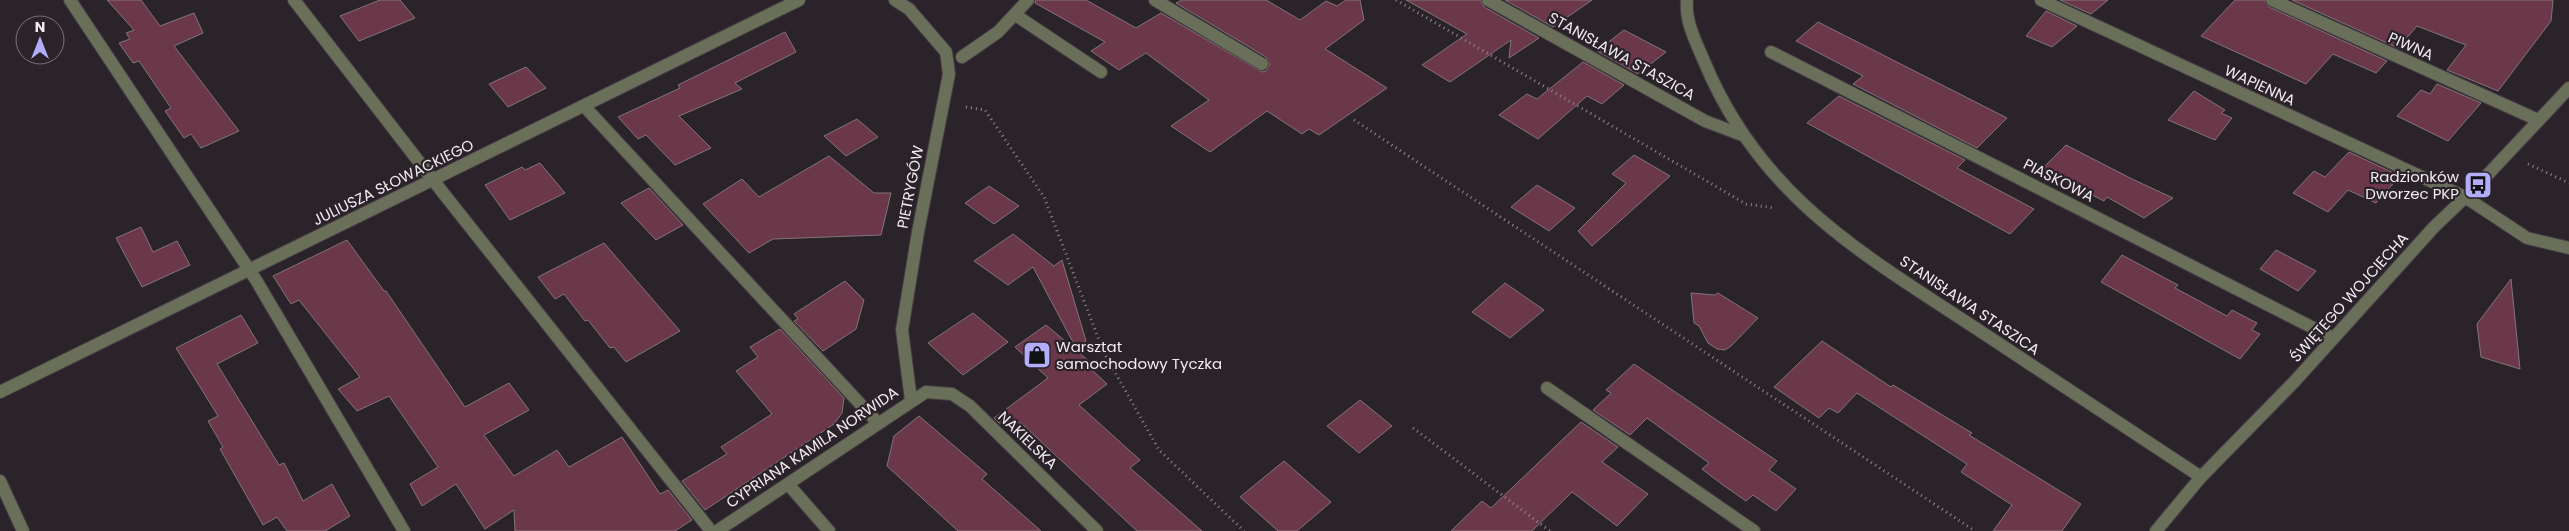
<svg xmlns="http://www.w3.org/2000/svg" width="2569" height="531" font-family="Poppins,sans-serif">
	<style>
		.building { fill: #6b384a; stroke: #827478 }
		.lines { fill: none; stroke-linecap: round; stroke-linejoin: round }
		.minor-casing { stroke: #473f46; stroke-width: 14 }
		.path { stroke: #8e878d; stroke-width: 3; stroke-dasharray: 1 4; stroke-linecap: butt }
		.minor { stroke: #6a6f59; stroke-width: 12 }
		.labels { text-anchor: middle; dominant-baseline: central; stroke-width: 4.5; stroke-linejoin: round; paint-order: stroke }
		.street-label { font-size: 15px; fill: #f2ecf1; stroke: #2b232a }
		.poi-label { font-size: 15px; fill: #f2ecf1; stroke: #2b232a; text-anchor: end }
	</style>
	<rect width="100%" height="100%" fill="#2b232a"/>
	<g class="building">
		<polygon points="107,0 141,0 160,26 194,13 203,33 174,46 239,131 201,148 191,134 184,138 165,111 171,108 139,61 133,63 119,43 130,39 126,33 134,30"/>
		<polygon points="380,0 400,0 415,18 359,41 340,16"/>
		<polygon points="1036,0 1086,0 1136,28 1161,13 1262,72 1266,71 1270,65 1266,57 1176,3 1182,0 1266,0 1300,20 1326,1 1337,6 1346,0 1360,0 1364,20 1325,49 1387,88 1319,135 1309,129 1302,134 1267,111 1210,152 1171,126 1209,100 1146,53 1119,70 1091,51 1105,42 1035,3"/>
		<polygon points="1406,0 1480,0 1484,7 1539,38 1509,58 1511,40 1450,82 1422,65 1467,34"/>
		<polygon points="1505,0 1592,0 1553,27"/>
		<polygon points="2060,0 2108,0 2091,14"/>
		<polygon points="2235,0 2264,0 2269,7 2387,61 2376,73 2333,54 2306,84 2201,36"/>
		<polygon points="2292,0 2553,0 2551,21 2498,91 2447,70 2466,45 2417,26 2398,48"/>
		<polygon points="2046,11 2077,26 2052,47 2026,36"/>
		<polygon points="1818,22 2007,118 1977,148 1853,84 1863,76 1796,41"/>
		<polygon points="1624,30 1666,52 1638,74 1597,51"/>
		<polygon points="785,32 796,52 735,83 742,89 679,116 711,148 675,165 646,135 638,139 618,117 680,88 678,85"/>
		<polygon points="1583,62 1624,85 1602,104 1587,96 1538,139 1499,115 1527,94 1537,99"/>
		<polygon points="526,67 546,88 508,107 489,84"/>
		<polygon points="2437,84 2481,103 2448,141 2397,116 2421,90 2430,94"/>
		<polygon points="2194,91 2225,110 2221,113 2232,118 2215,140 2168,120"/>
		<polygon points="1839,96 1965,160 1957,168 2034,209 2010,234 1807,123"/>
		<polygon points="857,119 878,137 846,156 824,136"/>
		<polygon points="2066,145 2132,179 2173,198 2144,218 2107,197 2104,201 2042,169"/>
		<polygon points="2349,152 2400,176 2376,203 2348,190 2328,212 2293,193 2314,171 2325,177"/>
		<polygon points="1634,155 1670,176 1592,246 1578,231 1626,183 1612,174"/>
		<polygon points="829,156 874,193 891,193 881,235 773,239 749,253 703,204 742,179 759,197"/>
		<polygon points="540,163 565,193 510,220 485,185 522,167 525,170"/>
		<polygon points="1537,185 1575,208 1549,231 1511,207"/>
		<polygon points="989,186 1019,206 994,224 965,203"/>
		<polygon points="649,188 683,225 656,240 621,203"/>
		<polygon points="141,227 153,252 177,241 190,265 142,287 116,238"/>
		<polygon points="1013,234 1054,266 1062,260 1086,341 1075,346 1033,267 1008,285 974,261"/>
		<polygon points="347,240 384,291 386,291 465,407 509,383 529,410 484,435 514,476 557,450 569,467 622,437 660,494 668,490 692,520 675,531 515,531 514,510 485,529 456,484 422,506 410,484 438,467 389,396 357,411 338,389 360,377 299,300 291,304 273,276"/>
		<polygon points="604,243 680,331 626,362 614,347 610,348 588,320 585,321 564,294 555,299 538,277"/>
		<polygon points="2276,250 2316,271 2298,291 2260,269"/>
		<polygon points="2122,255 2178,285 2175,288 2227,316 2232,310 2257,323 2252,330 2260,334 2240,359 2101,282"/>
		<polygon points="2511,279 2520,369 2481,357 2477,324"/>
		<polygon points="845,281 864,300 856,329 823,351 794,321 798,319 794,314"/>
		<polygon points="1505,283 1544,310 1510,338 1472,312"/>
		<polygon points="1691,293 1715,295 1718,293 1758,318 1731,346 1725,350 1717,349 1708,343 1699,326 1694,323"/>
		<polygon points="973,313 1008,342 963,375 928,343"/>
		<polygon points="241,315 258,343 217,364 279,465 284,463 303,501 332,484 350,516 325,531 287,531 277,517 263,525 220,449 223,447 208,421 218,416 176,348"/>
		<polygon points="1046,325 1096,367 1092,370 1107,384 1079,405 1140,460 1130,468 1202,531 1137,531 1021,423 999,423 994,418 1048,378 1015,347"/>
		<polygon points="780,329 844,398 842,413 834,424 705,510 682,481 727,454 721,447 772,414 736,371 758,357 750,347"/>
		<polygon points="1822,341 1891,387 1893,385 1972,433 1969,435 2081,504 2062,531 1993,531 2012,505 1961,472 1967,464 1857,393 1838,413 1829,408 1819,418 1774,387"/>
		<polygon points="1634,364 1777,461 1769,470 1796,489 1776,511 1753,495 1746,501 1723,485 1702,469 1709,463 1647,418 1630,435 1593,410 1611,393 1606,390"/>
		<polygon points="1360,400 1392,426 1359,453 1327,426"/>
		<polygon points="919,416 987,474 982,479 1041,531 958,531 887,466 894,436"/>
		<polygon points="1581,422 1618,447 1602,462 1648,494 1617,526 1572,492 1532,531 1451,531 1482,501 1491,508"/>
		<polygon points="1284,461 1331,502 1297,531 1278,531 1240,497"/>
	</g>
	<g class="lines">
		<defs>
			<g id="minor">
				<polyline points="70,0 256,280 404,531"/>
				<polyline points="294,0 440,189 711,531"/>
				<polyline points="895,0 909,9 946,52 949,74 918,232 902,330 911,400"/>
				<polyline points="1155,0 1262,64"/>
				<polyline points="1488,0 1705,121 1742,135"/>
				<path d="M1687 0C1685 22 1696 42 1704 61 1761 199 1865 255 1983 333 2056 381 2128 429 2201 477"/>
				<polyline points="2041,0 2465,197 2527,238 2569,248"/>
				<polyline points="2272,0 2538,120"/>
				<polyline points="1017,16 1101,72"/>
				<polyline points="1771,52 2333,338"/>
				<polyline points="962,57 998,32 1028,0"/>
				<polyline points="584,106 877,422"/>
				<polyline points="1547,388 1754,531"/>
				<polyline points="0,392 799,0"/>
				<polyline points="0,481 23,531"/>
				<polyline points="788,484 829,531"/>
				<polyline points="717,531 926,392 952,394 970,406 1097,531"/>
				<polyline points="2156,531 2201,477 2294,382 2434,227 2478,185 2569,88"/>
			</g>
		</defs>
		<use href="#minor" class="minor-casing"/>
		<g class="path">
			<polyline points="1396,0 1746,204 1775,208"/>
			<polyline points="966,107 985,110 1044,197 1104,353 1159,450 1244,531"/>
			<polyline points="1354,120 1975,531"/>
			<polyline points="2528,164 2569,183"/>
			<polyline points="1413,428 1550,531"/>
		</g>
		<use href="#minor" class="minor"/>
	</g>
	<defs>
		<symbol id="bus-square" viewBox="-11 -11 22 22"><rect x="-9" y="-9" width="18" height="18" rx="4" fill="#b2adfa" stroke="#2b232a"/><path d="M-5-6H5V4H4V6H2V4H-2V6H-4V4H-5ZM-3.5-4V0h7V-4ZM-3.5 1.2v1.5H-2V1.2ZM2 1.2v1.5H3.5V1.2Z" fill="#111"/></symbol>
		<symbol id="shop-square" viewBox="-11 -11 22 22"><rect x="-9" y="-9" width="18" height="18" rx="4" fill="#b2adfa" stroke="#2b232a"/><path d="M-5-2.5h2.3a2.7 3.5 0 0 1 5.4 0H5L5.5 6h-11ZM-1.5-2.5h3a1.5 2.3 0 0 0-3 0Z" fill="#111"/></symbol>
	</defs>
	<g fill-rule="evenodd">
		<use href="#bus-square" x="2462" y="169" width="32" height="32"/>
		<use href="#shop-square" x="1021" y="339" width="32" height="32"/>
	</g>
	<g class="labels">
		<g class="street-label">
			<text transform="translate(2411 46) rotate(24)">PIWNA</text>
			<text transform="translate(1622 56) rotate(29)">STANISŁAWA STASZICA</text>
			<text transform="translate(2260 85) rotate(25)">WAPIENNA</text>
			<text transform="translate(2059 180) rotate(27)">PIASKOWA</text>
			<text transform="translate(393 182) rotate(-26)">JULIUSZA SŁOWACKIEGO</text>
			<text transform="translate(910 187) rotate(-79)">PIETRYGÓW</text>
			<text transform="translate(2349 297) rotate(-48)">ŚWIĘTEGO WOJCIECHA</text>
			<text transform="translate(1970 305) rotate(34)">STANISŁAWA STASZICA</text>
			<text transform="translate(1028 440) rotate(44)">NAKIELSKA</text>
			<text transform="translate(812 447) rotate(-34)">CYPRIANA KAMILA NORWIDA</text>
		</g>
		<g class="poi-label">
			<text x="2459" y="176">Radzionków<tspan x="2459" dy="17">Dworzec PKP</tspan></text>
			<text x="1056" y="346" text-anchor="start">Warsztat<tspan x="1056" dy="17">samochodowy Tyczka</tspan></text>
		</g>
	</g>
	<g transform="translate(40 40)"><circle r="24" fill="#2b232a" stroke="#7b737a"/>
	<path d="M0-4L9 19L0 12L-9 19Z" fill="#b2adfa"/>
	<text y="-8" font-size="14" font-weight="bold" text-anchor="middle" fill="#f2ecf1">N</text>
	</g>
</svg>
